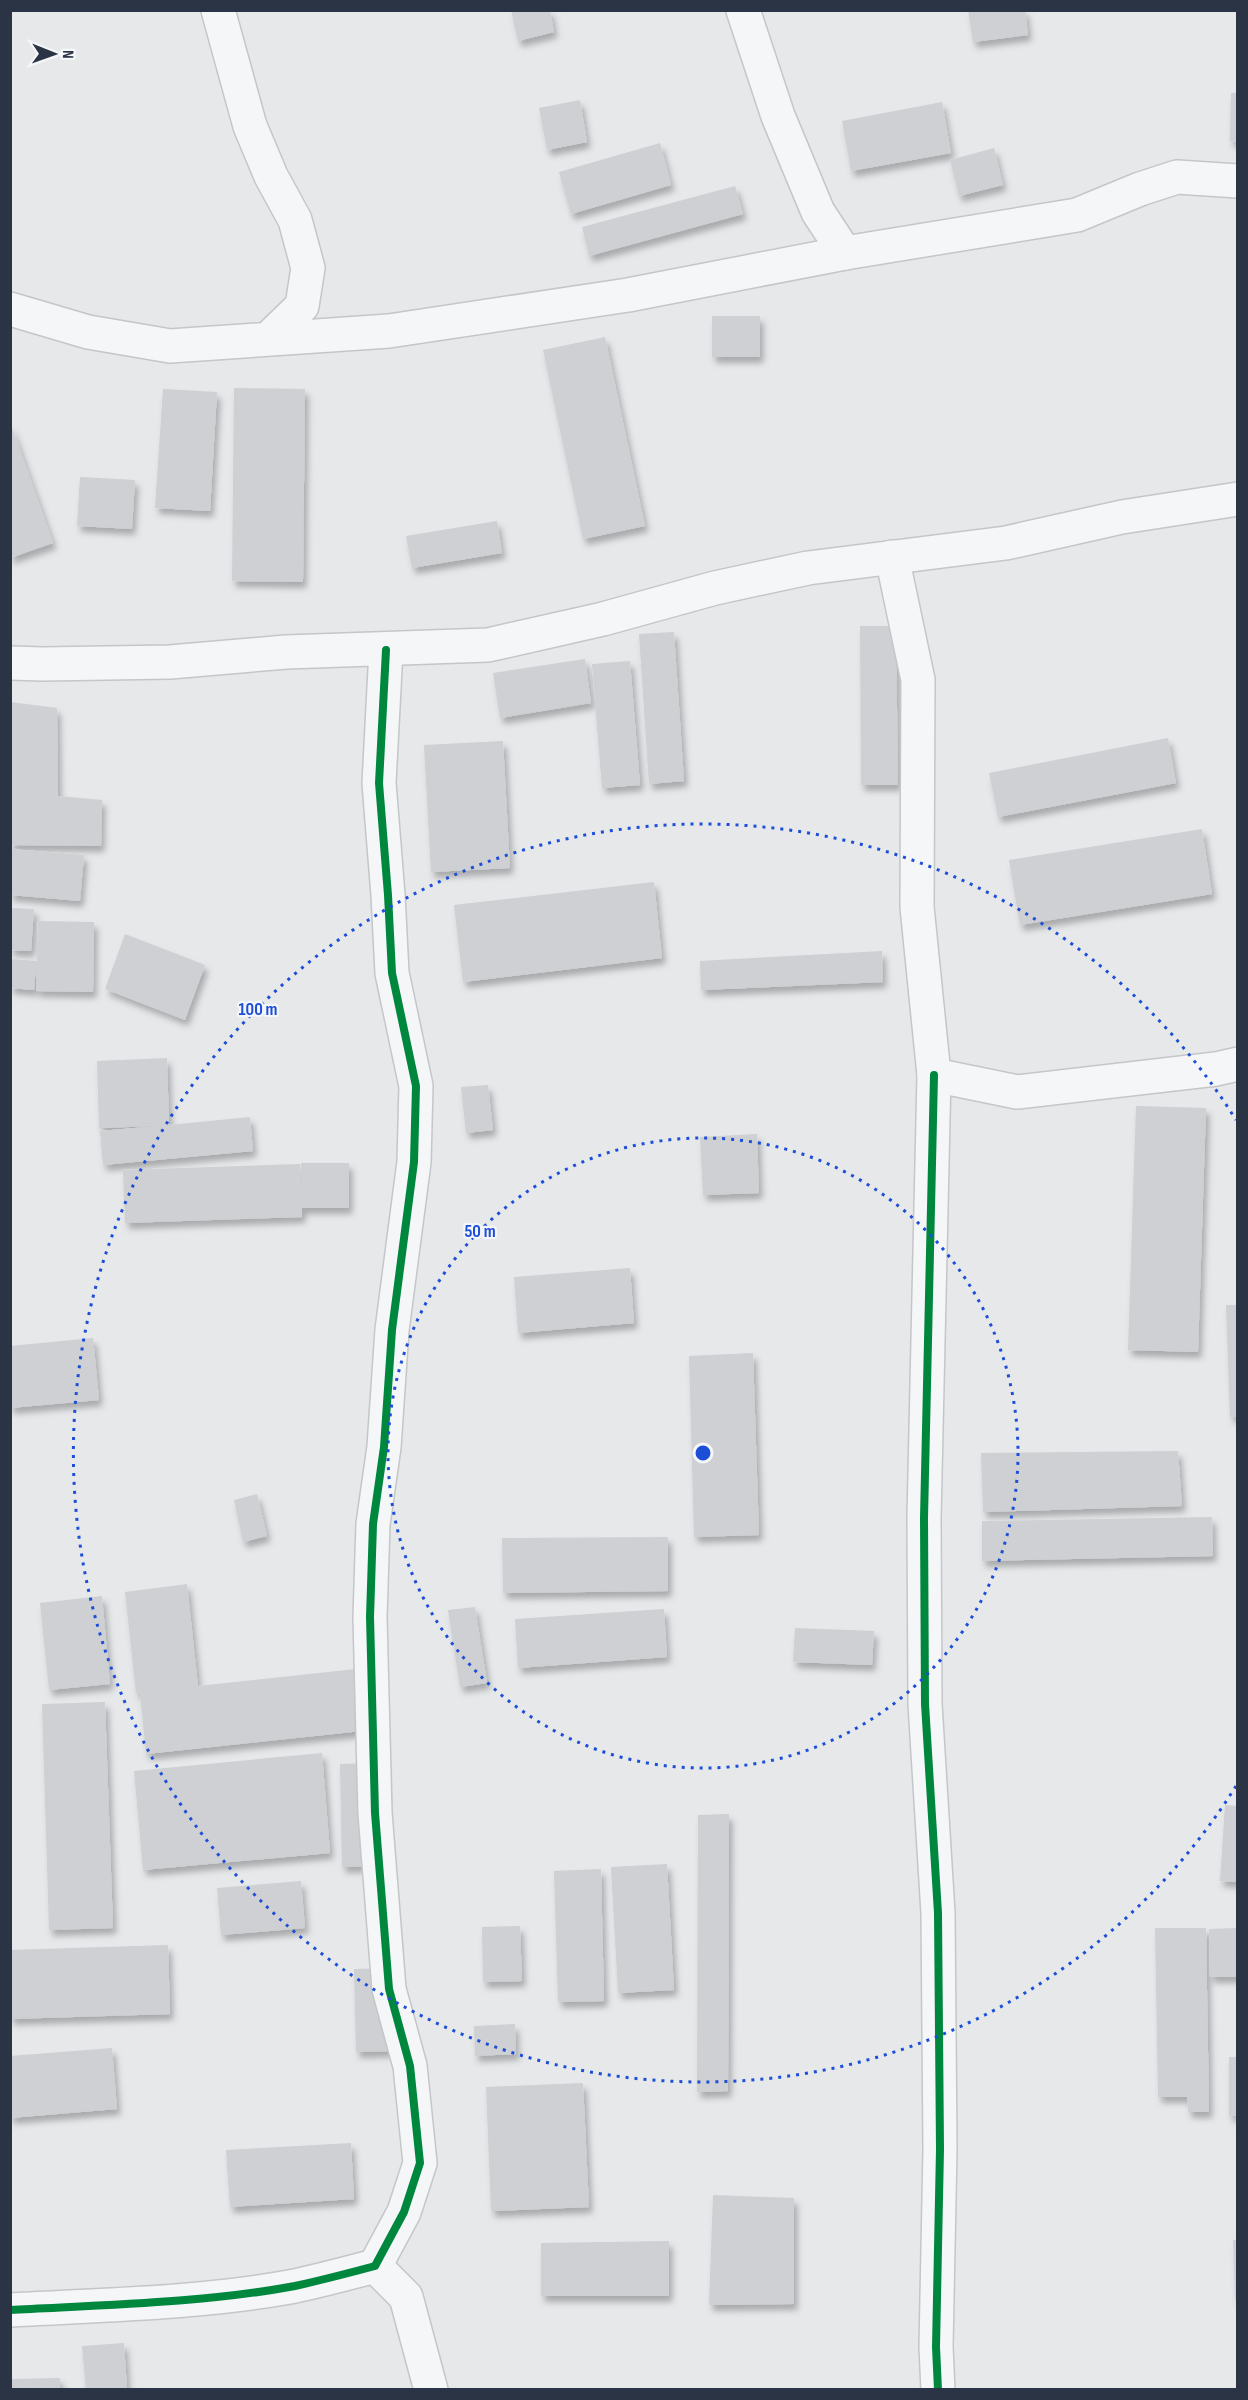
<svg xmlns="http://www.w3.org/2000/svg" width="1248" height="2400" font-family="'Sofia Sans Condensed',sans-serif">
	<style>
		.building { fill: #ced0d3; filter: url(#shadow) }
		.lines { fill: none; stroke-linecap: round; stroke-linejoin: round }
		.street-casing { stroke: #c4c6c8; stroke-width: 36 }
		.street { stroke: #f5f6f7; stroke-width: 33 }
		.cycleway-casing { stroke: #f4f6f9; stroke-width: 11 }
		.cycleway { stroke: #00873e; stroke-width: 8 }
		.ring { fill: none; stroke: #1d4ed8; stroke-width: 3; stroke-dasharray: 3 6 }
		.centre { fill: #1d4ed8; stroke: #f4f6f9; stroke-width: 3 }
		.ring-label { font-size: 18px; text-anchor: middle; font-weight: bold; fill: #1d4ed8; stroke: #f4f6f9; stroke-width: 4.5; stroke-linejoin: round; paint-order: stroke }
	</style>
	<defs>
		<filter id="shadow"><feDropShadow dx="3.5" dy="6" stdDeviation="3" flood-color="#0004"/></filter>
	</defs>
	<rect width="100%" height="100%" fill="#e6e8ea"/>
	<g class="building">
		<polygon points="511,10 550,10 554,32 518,41"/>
		<polygon points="968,10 1025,10 1028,35 973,42"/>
		<polygon points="1231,93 1238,93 1238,142 1230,141"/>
		<polygon points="580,100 587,142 547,150 539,108"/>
		<polygon points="942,102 951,153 851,171 842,121"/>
		<polygon points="660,143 671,185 571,214 559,172"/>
		<polygon points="994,148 1003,185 959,196 950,160"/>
		<polygon points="735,186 743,214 589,256 582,227"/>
		<rect x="712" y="316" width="48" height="41"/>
		<polygon points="605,337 645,526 583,539 543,350"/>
		<polygon points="234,388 305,389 303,582 232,581"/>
		<polygon points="163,389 217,392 210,511 155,508"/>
		<polygon points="10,422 53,543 10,558"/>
		<polygon points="80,477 135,480 132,529 77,526"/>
		<polygon points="497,521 502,553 412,568 406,536"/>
		<polygon points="860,626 896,626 898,785 861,785"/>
		<polygon points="674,632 684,781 649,784 639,634"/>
		<polygon points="585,659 591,703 500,718 493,673"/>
		<polygon points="630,661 640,785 602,788 592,664"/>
		<polygon points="10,702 57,708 58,796 102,800 101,846 10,845"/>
		<polygon points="1168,738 1176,783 998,817 989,773"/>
		<polygon points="503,741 510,868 431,872 424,745"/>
		<polygon points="1202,829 1212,894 1020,925 1009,860"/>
		<polygon points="10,849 84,855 80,901 10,895"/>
		<polygon points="654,882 662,958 463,982 454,905"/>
		<polygon points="10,908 34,909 31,951 10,950"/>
		<polygon points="38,921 94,922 93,992 36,991 36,967 34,990 10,988 10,959 37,961"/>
		<polygon points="125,934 205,965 185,1020 105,989"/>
		<polygon points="882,951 883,982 701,990 700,961"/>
		<polygon points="167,1058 169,1125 250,1117 253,1151 103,1165 100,1131 158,1126 99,1128 97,1061"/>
		<polygon points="488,1085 493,1130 466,1133 461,1087"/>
		<polygon points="1136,1106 1206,1108 1198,1352 1128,1350"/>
		<polygon points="757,1134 759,1193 703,1195 700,1137"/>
		<polygon points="301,1163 349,1163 349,1208 302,1208 302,1217 125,1223 123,1170 300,1164 302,1194"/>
		<polygon points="630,1268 634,1323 518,1333 514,1277"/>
		<polygon points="1226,1305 1238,1305 1238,1416 1230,1417"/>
		<polygon points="93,1338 99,1400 10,1408 10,1346"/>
		<polygon points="753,1353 759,1535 694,1537 689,1356"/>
		<polygon points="1178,1451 1182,1506 983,1512 981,1453"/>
		<polygon points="257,1494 267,1536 243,1542 234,1500"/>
		<polygon points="1212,1517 1213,1556 982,1561 982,1521"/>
		<polygon points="668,1537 668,1591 503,1593 502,1538"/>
		<polygon points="187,1584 198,1686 365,1668 371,1730 146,1754 140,1692 136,1693 125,1592"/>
		<polygon points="102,1596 110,1684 49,1690 40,1603"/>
		<polygon points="475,1607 487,1683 460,1687 448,1610"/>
		<polygon points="664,1609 667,1657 518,1668 515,1619"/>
		<polygon points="795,1628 874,1631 872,1665 793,1662"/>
		<polygon points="105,1702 113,1928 49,1930 42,1704"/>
		<polygon points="322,1753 330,1853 143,1870 134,1771"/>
		<polygon points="383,1763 385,1866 342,1867 340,1764"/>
		<polygon points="1225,1805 1238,1806 1238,1882 1220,1881"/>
		<polygon points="729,1814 728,2091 697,2092 698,1815"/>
		<polygon points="667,1864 674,1990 618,1993 611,1867"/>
		<polygon points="601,1869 604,2001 558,2002 554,1871"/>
		<polygon points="301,1881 305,1928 221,1935 217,1888"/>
		<polygon points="520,1926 522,1981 483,1982 482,1927"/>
		<polygon points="1155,1928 1206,1928 1209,2112 1188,2112 1187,2097 1158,2097"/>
		<polygon points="1238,1928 1238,1977 1210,1977 1209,1929"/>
		<polygon points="168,1945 170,2014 10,2019 10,1950"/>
		<polygon points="392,1968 393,2051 356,2052 354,1969"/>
		<polygon points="515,2024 516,2054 475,2056 474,2026"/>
		<polygon points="112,2048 117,2109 10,2118 10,2056"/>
		<polygon points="1229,2057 1238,2057 1238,2115 1229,2116"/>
		<polygon points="583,2083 589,2207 491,2211 486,2087"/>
		<polygon points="351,2143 354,2199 230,2207 226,2150"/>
		<polygon points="713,2195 794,2198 794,2304 709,2305"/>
		<polygon points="1233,2240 1238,2240 1238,2299 1235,2299"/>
		<polygon points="669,2241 669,2296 541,2296 541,2243"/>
		<polygon points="124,2343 127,2390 86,2390 82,2346"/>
		<polygon points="60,2378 60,2390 10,2390 10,2379"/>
	</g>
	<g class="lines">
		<defs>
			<g id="street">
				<polyline points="218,10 250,126 271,176 295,220 308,268 302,306 269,338"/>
				<polyline points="743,10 778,116 818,212 845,253"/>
				<polyline points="10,309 88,332 170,346 389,331 628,295 845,253 1077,215 1140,189 1177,177 1238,181"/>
				<polyline points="892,557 918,680 917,907 934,1075 1017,1092 1216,1069 1238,1064"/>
				<polyline points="10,663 43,664 170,662 286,652 488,645 603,619 715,588 808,568 1006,543 1122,517 1238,499"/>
				<polyline points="934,1075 924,1518 925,1704 938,1913 940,2149 936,2347 938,2390"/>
				<polyline points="375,2266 406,2297 431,2390"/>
				<path d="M10 2310C103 2305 204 2303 295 2286 322 2280 349 2273 375 2266L404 2212 420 2163 410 2066 389 1989 375 1813 370 1617 373 1524 384 1447 392 1330 414 1162 416 1086 392 973 388 895 379 783 386 650"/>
			</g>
		</defs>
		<use href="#street" class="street-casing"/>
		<use href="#street" class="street"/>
		<defs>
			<g id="cycleway">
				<polyline points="934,1075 924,1518 925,1704 938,1913 940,2149 936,2347 938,2390"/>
				<path d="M10 2310C103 2305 204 2303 295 2286 322 2280 349 2273 375 2266L404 2212 420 2163 410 2066 389 1989 375 1813 370 1617 373 1524 384 1447 392 1330 414 1162 416 1086 392 973 388 895 379 783 386 650"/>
			</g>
		</defs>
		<use href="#cycleway" class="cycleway-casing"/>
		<use href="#cycleway" class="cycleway"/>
	</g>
	<g class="ring">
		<circle cx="703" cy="1453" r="315"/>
		<path d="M1236 1786A629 629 0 1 1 1236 1120"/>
	</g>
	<circle cx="703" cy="1453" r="9" class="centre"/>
	<g class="ring-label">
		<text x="258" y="1015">100 m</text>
		<text x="480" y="1237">50 m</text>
	</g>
	<rect width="1248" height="2400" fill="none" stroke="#2b3445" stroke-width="24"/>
	<g transform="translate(54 54) rotate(91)" stroke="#f4f6f9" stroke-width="4.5" paint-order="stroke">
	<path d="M0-4.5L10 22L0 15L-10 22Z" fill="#2b3445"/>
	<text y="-9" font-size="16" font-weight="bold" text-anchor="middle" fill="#2b3445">N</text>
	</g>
</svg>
